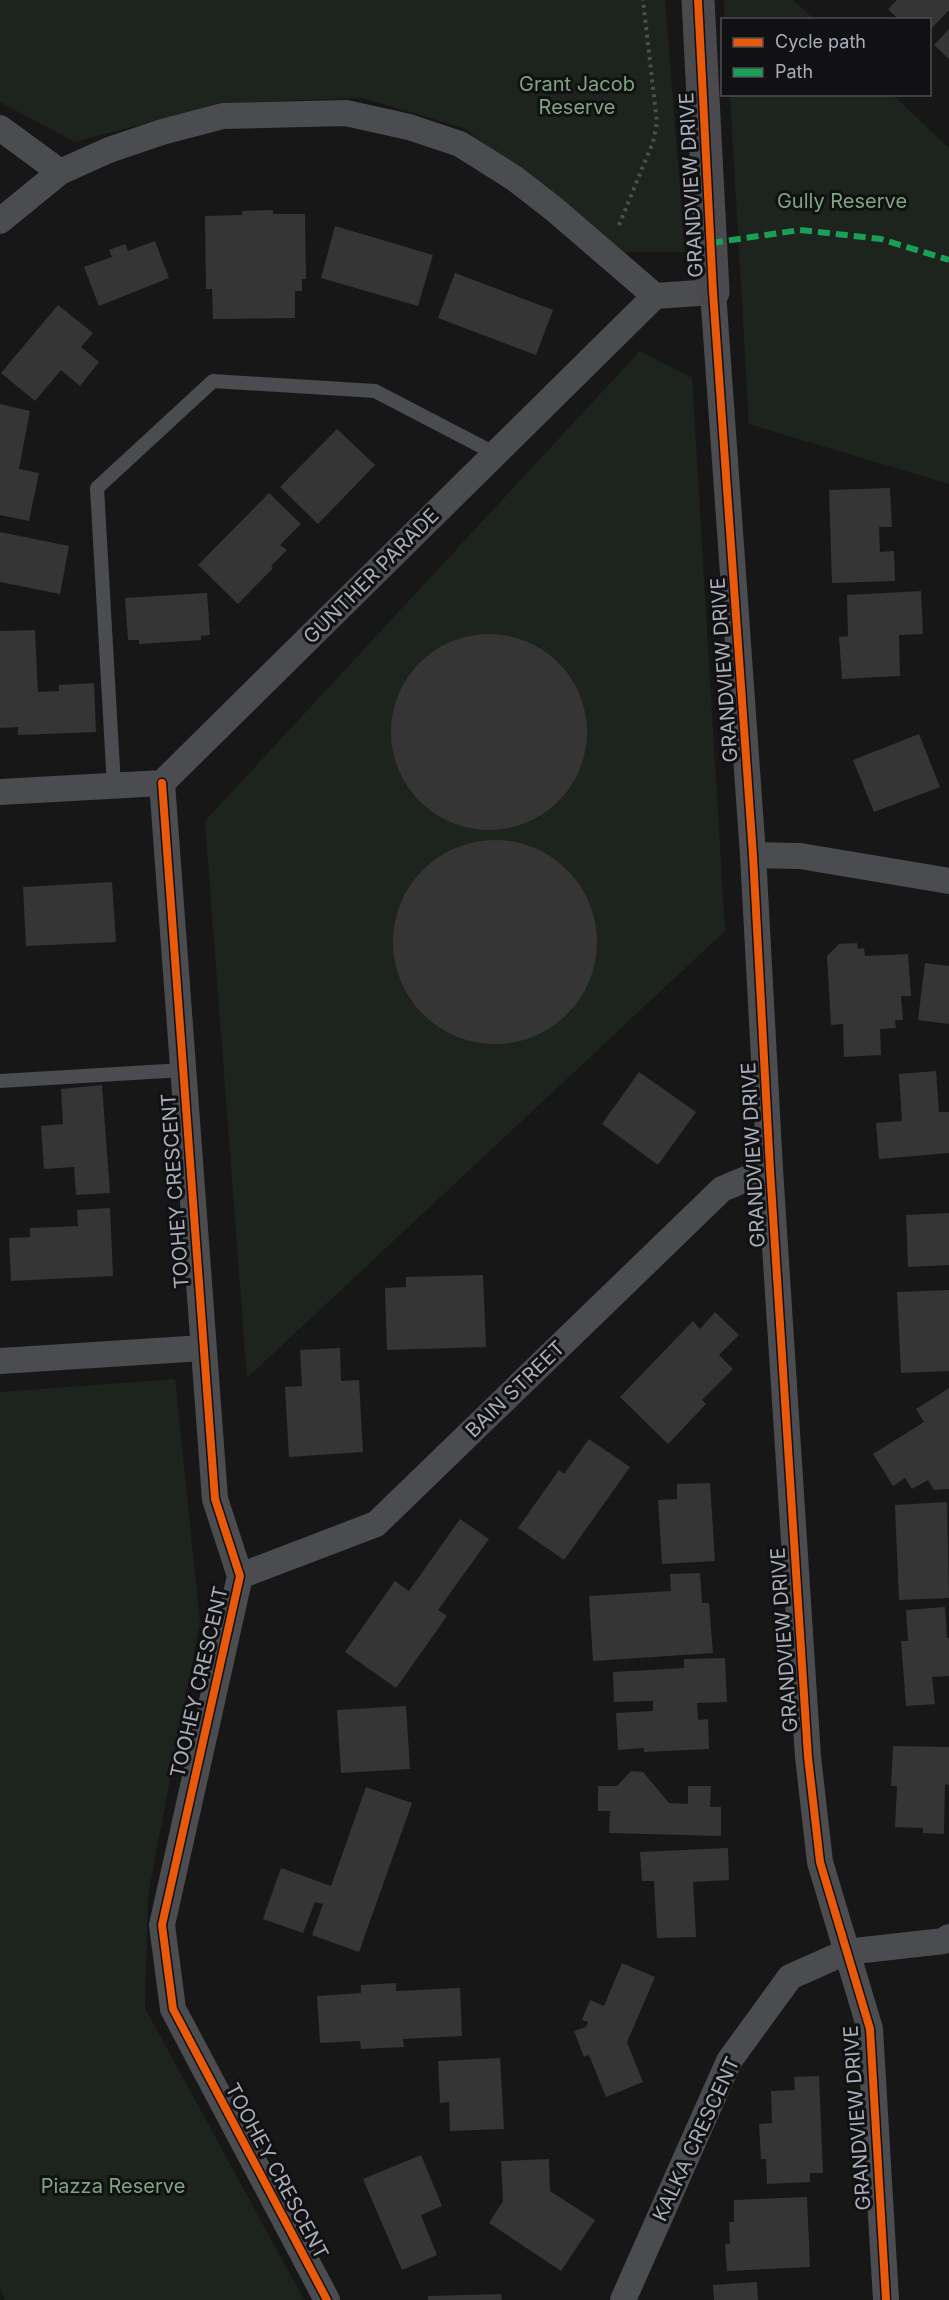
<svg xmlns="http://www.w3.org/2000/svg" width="949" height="2300" font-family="Inter,sans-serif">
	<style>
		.green { fill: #1d241e }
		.building { fill: #353536 }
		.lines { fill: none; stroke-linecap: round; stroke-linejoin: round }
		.path { stroke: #4d4e52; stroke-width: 4; stroke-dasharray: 3 4.5; stroke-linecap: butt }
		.lane { stroke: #4b4c50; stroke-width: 14 }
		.street { stroke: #4b4c50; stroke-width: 26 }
		.secondary { stroke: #4a4a4e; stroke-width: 33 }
		.quiet { stroke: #1a9f57; stroke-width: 6; stroke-dasharray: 12 6; stroke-linecap: butt }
		.cycleway-casing { stroke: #111113; stroke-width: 11 }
		.cycleway { stroke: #e8590c; stroke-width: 8 }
		.labels { text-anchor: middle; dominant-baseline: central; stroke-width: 6; stroke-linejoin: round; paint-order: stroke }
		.park-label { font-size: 20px; fill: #7fa381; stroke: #111113 }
		.street-label { font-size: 20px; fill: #a8adb8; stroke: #111113 }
	</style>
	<rect width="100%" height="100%" fill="#171717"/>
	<g class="green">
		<polygon points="0,0 665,0 685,252 625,252 464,128 362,98 222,103 75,142 0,102"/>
		<polygon points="724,0 793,0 814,19 725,19"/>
		<polygon points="730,95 893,95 949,148 949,484 749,424"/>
		<polygon points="640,351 692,378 725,931 247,1378 205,821"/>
		<polygon points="175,1379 200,1622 148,1895 145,2008 304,2300 5,2300 0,2288 0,1392"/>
	</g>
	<g class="building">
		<polygon points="897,0 949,0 949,10 932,28 930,26 930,20 899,20 888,9"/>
		<polygon points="949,29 949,59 934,45"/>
		<polygon points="273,210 273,214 305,214 306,279 302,279 302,291 295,291 295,318 213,319 212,289 206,289 205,216 242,215 242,211"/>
		<polygon points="335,226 433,255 418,306 321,278"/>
		<polygon points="155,241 169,278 99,306 84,267 112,257 109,250 125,244 128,251"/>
		<polygon points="455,273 553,310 536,355 438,318"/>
		<polygon points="58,305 93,333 81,347 99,362 80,386 61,370 35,401 1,373"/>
		<polygon points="0,404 30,411 19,469 39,473 29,521 0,515"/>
		<polygon points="337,429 375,465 318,524 280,487"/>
		<polygon points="890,488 892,527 879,527 880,552 894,551 895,581 832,583 829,490"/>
		<polygon points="269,493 301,524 280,545 287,550 271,566 273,568 238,604 198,565"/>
		<polygon points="0,532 69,546 60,594 0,582"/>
		<polygon points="921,591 923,634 899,635 900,676 842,679 839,637 848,636 847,595"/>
		<polygon points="207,593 210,635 201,636 201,640 139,644 139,640 128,640 125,598"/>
		<polygon points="35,630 38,692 59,691 59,685 94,683 96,732 18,735 18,727 0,728 0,631"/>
		<circle cx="489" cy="732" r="98"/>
		<polygon points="919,734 940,787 874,812 853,760"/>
		<circle cx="495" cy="942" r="102"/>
		<polygon points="112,882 116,942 26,946 23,887"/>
		<polygon points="857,943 858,949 864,948 865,956 908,954 911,996 901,996 903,1020 895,1020 896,1028 880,1029 881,1055 844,1057 843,1024 831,1025 827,956 839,944"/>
		<polygon points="925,963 949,966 949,1024 918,1020"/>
		<polygon points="936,1071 939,1112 949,1112 949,1153 879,1159 876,1123 902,1121 899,1074"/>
		<polygon points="639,1072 696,1112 658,1165 602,1124"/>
		<polygon points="102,1085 110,1193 76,1195 74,1167 44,1169 41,1126 63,1124 61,1089"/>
		<polygon points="110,1208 113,1276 11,1281 9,1238 30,1237 30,1228 78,1226 77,1210"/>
		<polygon points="949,1213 949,1265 908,1267 906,1215"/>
		<polygon points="483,1275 486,1347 387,1350 385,1288 406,1287 406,1277"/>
		<polygon points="949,1290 949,1371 901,1373 897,1292"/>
		<polygon points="715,1312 739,1335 719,1355 733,1369 702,1400 706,1404 668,1444 620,1397 693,1321 700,1329"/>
		<polygon points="340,1348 341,1381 359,1380 363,1452 289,1457 285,1387 302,1386 300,1350"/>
		<polygon points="949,1388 949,1489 934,1490 928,1480 912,1489 905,1478 893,1486 873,1454 924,1422 916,1409"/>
		<polygon points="589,1439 630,1467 564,1560 518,1528 559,1470 564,1474"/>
		<polygon points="710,1483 715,1561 662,1564 658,1500 677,1499 677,1484"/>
		<polygon points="947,1502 949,1598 899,1600 895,1505"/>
		<polygon points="460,1519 489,1539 438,1610 447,1616 396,1688 345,1652 395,1581 409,1591"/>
		<polygon points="700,1573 702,1603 709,1603 713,1653 593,1661 589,1596 671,1591 670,1574"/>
		<polygon points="945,1607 947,1638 949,1638 949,1676 932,1677 935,1704 906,1706 901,1641 908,1641 906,1610"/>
		<polygon points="725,1658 727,1702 697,1703 698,1720 708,1719 709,1749 644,1752 644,1748 618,1750 616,1713 653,1711 653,1701 614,1702 613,1672 684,1668 684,1659"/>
		<polygon points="406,1706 410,1769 341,1773 337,1710"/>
		<polygon points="893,1746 949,1747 949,1785 945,1784 944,1834 923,1833 923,1828 895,1827 897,1786 891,1786"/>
		<polygon points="631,1771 643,1772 669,1803 688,1804 688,1786 711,1786 710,1807 721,1807 721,1836 609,1833 610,1811 598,1811 598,1786 617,1786"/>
		<polygon points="366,1787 412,1803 359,1952 312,1935 323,1904 315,1902 303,1933 263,1919 281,1868 331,1886"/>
		<polygon points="728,1848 729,1880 693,1882 696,1937 657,1938 654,1881 642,1881 640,1852"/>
		<polygon points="622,1963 655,1977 627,2042 643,2082 606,2097 589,2055 584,2057 574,2031 586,2027 588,2022 582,2020 590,2000 604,2006"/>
		<polygon points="396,1983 396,1991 460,1988 462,2036 403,2039 404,2047 361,2049 360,2041 320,2043 317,1996 361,1993 361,1985"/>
		<polygon points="500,2058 504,2129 450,2131 449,2102 440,2103 438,2061"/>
		<polygon points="819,2076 823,2173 810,2173 810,2182 767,2184 766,2159 761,2159 759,2124 772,2123 771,2091 795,2090 794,2077"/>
		<polygon points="421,2155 442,2206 421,2215 437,2255 402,2270 363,2179"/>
		<polygon points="549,2159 550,2191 595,2220 561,2271 489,2223 503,2201 501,2161"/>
		<polygon points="807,2197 810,2267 727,2271 725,2244 730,2244 729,2222 734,2222 734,2200"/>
		<polygon points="757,2282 758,2300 714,2300 713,2285"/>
		<polygon points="501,2294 502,2300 428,2300 428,2296"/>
	</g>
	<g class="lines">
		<polyline class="path" points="619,225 653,142 657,123 643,0"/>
		<g class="lane">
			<polyline points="114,786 97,488 213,381 375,391 494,453"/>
			<polyline points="0,1081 183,1070"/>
		</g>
		<g class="street">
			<polyline points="0,128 60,172"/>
			<polyline points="0,221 60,172 109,150 162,132 223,116 346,113 409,127 460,144 514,178 554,209 655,296"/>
			<polyline points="162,783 215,1499 240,1576 162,1925 173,2009 327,2300"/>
			<polyline points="0,792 162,783 655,296 713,292 753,855 770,1169 808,1757 820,1862 870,2029 886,2300"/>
			<polyline points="753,855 800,856 949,881"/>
			<polyline points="0,1361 203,1348"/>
			<polyline points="240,1576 376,1524 722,1189 770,1169"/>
			<polyline points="623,2300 729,2061 790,1977 846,1952 944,1941 949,1937"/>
		</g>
		<polyline class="secondary" points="698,0 713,292"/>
		<polyline class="quiet" points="711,243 800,230 881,239 949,260"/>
		<defs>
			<g id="cycleway">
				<polyline points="698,0 713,292 753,855 770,1169 808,1757 820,1862 870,2029 886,2300"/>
				<polyline points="162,783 215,1499 240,1576 162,1925 173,2009 327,2300"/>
			</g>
		</defs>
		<use href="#cycleway" class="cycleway-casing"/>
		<use href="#cycleway" class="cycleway"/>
	</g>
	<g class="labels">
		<g class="park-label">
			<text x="577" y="84">Grant Jacob<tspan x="577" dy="23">Reserve</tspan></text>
			<text x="842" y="201">Gully Reserve</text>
			<text x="113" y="2186">Piazza Reserve</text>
		</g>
		<g class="street-label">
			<text transform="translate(691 185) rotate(-93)">GRANDVIEW DRIVE</text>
			<text transform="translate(371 576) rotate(-45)">GUNTHER PARADE</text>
			<text transform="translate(724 670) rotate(-94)">GRANDVIEW DRIVE</text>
			<text transform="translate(753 1155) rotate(-93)">GRANDVIEW DRIVE</text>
			<text transform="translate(175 1191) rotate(-94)">TOOHEY CRESCENT</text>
			<text transform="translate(515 1389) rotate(-44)">BAIN STREET</text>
			<text transform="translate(784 1640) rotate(-94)">GRANDVIEW DRIVE</text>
			<text transform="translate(199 1682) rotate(-77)">TOOHEY CRESCENT</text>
			<text transform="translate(857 2118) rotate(-94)">GRANDVIEW DRIVE</text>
			<text transform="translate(696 2139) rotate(-65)">KALKA CRESCENT</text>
			<text transform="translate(277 2171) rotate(62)">TOOHEY CRESCENT</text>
		</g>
	</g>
	<rect x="721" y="18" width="210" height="78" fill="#111113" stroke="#4d4f55" stroke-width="1.5"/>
	<rect x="733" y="38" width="30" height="9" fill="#e8590c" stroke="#4d4f55" stroke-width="1.5"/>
	<text x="775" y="48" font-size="18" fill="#a8adb8">Cycle path</text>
	<rect x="733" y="68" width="30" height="9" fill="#1a9f57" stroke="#4d4f55" stroke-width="1.5"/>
	<text x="775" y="78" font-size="18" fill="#a8adb8">Path</text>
</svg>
